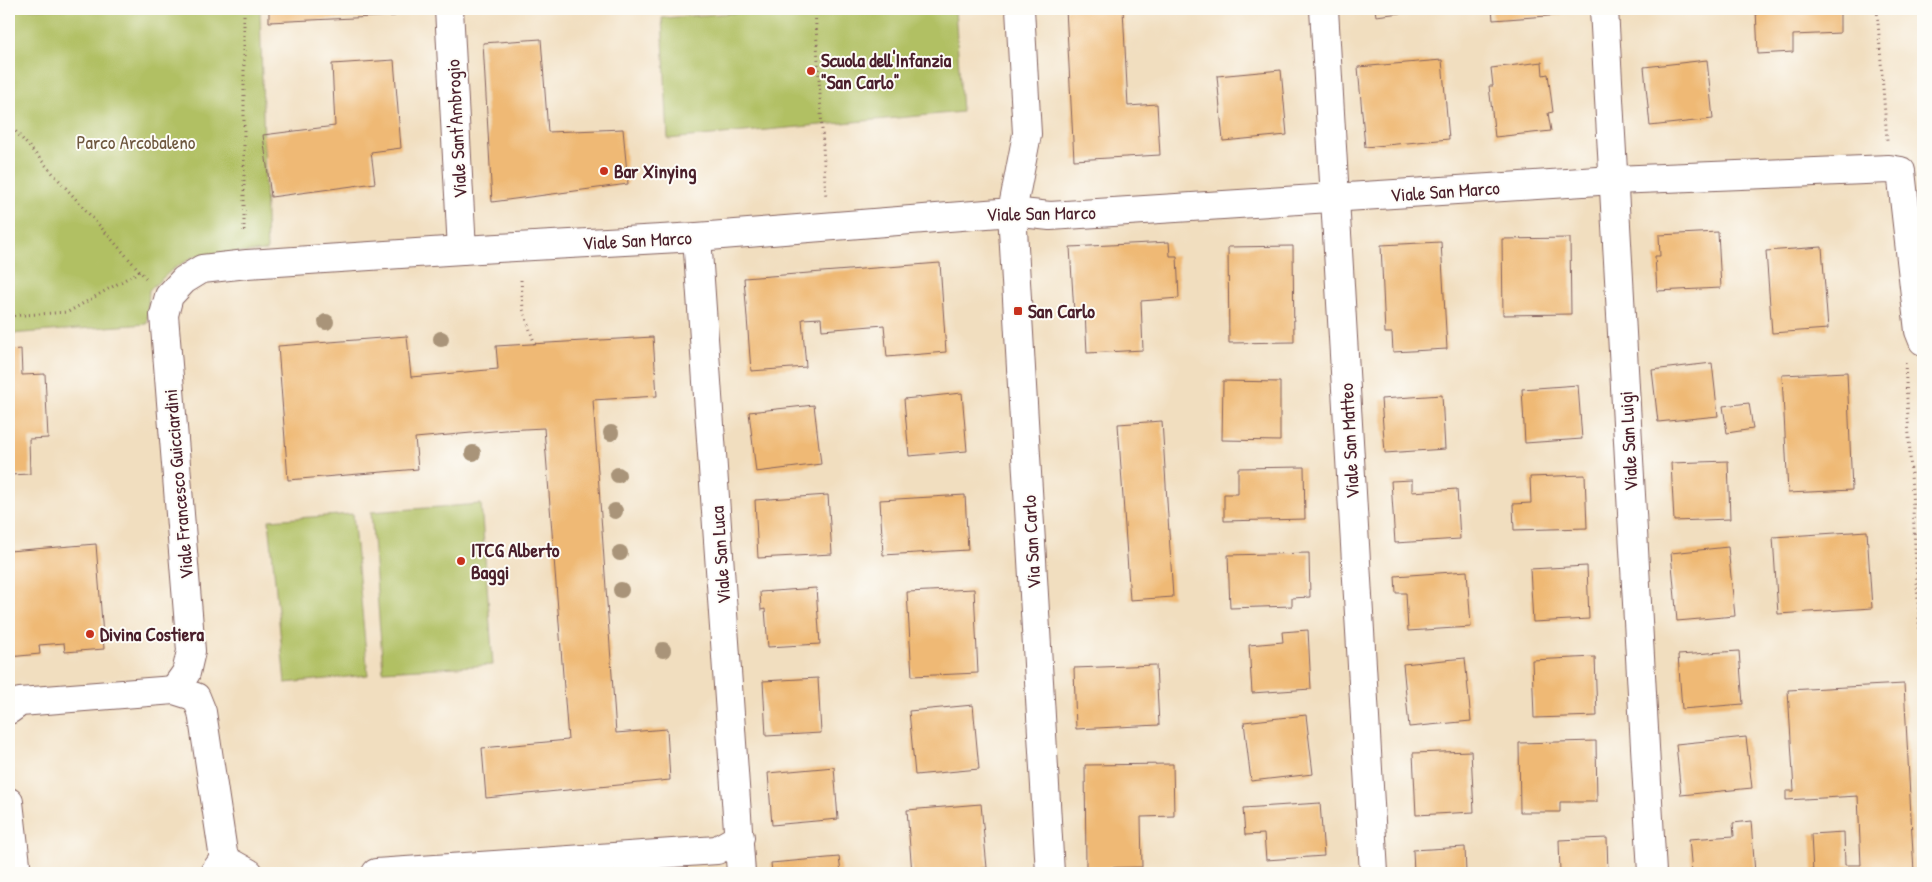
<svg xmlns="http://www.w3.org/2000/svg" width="1932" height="882" font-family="'Patrick Hand',sans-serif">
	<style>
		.green { fill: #b1c063; stroke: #7e7047 }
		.building { fill: #efb974 }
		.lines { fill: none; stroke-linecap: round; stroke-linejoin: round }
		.minor-casing { stroke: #84625f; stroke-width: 30 }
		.path { stroke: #84625f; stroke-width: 3; stroke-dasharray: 1 4; stroke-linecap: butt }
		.minor { stroke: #fff; stroke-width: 28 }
		.tree { fill: #a99479 }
		.poi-dot { fill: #c8321e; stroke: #fdfcf7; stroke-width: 2 }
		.labels { text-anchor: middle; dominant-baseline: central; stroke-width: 4; stroke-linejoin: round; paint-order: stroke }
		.poi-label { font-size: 19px; font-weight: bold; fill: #4a1f2b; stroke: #fdfcf7; text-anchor: start }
		.street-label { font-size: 19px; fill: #4a1f2b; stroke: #fdfcf7 }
		.park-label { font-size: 19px; fill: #6e573f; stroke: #fdfcf7 }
	</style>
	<rect width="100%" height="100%" fill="#fdfcf7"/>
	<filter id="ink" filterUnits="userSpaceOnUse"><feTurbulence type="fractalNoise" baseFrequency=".02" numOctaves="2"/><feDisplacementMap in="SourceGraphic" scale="10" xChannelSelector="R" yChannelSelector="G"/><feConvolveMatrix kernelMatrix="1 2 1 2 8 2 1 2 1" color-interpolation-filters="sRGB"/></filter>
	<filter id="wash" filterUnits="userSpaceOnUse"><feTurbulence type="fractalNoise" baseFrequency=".0096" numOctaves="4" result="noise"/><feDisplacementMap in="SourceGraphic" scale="20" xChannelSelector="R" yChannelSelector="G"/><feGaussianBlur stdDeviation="1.12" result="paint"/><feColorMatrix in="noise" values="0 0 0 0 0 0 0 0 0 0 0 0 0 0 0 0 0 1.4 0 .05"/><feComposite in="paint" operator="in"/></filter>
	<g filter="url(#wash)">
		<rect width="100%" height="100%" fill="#f1debf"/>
		<g class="green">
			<polygon points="9,9 260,9 267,251 195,256 173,269 149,290 147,324 9,334"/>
			<polygon points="789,9 955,9 962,112 668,139 662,18"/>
			<polygon points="481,504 493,665 383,671 371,512"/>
			<polygon points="353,514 368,675 285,683 269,520"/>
		</g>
		<g id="blocks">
			<g class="building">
				<polygon points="269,9 395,9 395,16 269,22"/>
				<polygon points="1066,9 1123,9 1128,106 1157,104 1160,155 1074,160"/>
				<polygon points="1375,9 1425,9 1425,10 1376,16"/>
				<polygon points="1492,9 1561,9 1561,15 1493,20"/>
				<polygon points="1756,9 1840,9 1840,33 1793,35 1793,52 1758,54"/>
				<polygon points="541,39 548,132 623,129 628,184 492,202 483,43"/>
				<polygon points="394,60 401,148 371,152 375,183 271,197 263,135 335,126 332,64"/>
				<polygon points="1442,60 1449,139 1365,147 1358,67"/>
				<polygon points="1707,60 1713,119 1650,126 1644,67"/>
				<polygon points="1542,62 1543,75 1548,74 1553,112 1548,113 1551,131 1495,137 1489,86 1493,86 1491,68"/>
				<polygon points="1281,70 1287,135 1223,141 1217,76"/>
				<polygon points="1718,232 1721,288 1657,291 1655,256 1660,256 1659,235"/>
				<polygon points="1570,238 1571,314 1503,315 1502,239"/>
				<polygon points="1169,242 1170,256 1177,256 1179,298 1141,301 1143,350 1087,353 1085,312 1074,313 1070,247"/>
				<polygon points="1441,242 1447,349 1393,352 1392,333 1385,333 1381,245"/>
				<polygon points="1293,246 1294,342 1229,343 1228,247"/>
				<polygon points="1822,247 1828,329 1772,333 1766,251"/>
				<polygon points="940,263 946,352 887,357 884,325 822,330 821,318 802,319 806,367 751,371 744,278"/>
				<polygon points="407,336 411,377 498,369 496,346 653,337 657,396 593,400 616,733 667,729 670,780 486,798 482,748 568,740 544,428 505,430 415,438 418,469 288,480 278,346"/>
				<polygon points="21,349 22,375 45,374 48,438 29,439 30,474 9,475 9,350"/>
				<polygon points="1712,363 1718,416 1658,422 1652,370"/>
				<polygon points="1847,372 1852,490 1788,493 1782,375"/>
				<polygon points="1223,381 1280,382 1280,441 1222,440"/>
				<polygon points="1578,385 1582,439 1525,443 1522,389"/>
				<polygon points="962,393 967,451 909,456 904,399"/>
				<polygon points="1442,395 1445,449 1385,453 1381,399"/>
				<polygon points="1749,403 1753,429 1727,433 1723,406"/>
				<polygon points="814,405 821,464 756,472 749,412"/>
				<polygon points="1162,421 1173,597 1130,600 1118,424"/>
				<polygon points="1728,461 1730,519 1674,521 1671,463"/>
				<polygon points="1304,467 1305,519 1224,521 1224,494 1238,494 1238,468"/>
				<polygon points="1585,475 1587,528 1514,530 1513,504 1531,503 1530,477"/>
				<polygon points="1412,480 1412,492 1457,489 1460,539 1395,543 1391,481"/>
				<polygon points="828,495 832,554 758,558 755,500"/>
				<polygon points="965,495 968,550 883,555 880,500"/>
				<polygon points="1867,531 1872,608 1778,614 1773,537"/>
				<polygon points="96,544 104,649 65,652 64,643 39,645 40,654 9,657 9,551"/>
				<polygon points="1728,547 1735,616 1677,621 1671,553"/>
				<polygon points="1309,553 1310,597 1292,598 1292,606 1230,608 1228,555"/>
				<polygon points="1587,566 1589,619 1533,622 1530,569"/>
				<polygon points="1467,571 1471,627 1408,631 1406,593 1396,593 1395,576"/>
				<polygon points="816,588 820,644 768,647 765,609 761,610 760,592"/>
				<polygon points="974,589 978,673 912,676 907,592"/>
				<polygon points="1308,630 1311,689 1252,693 1249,645 1283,642 1282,632"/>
				<polygon points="1739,651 1743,704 1682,709 1678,655"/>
				<polygon points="1595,657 1597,716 1534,718 1532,660"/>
				<polygon points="1465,658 1471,721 1409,727 1403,664"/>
				<polygon points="1156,665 1159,725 1076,729 1074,668"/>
				<polygon points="818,678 821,733 766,736 763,681"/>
				<polygon points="1904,684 1914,873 1813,873 1811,834 1844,832 1845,865 1861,865 1858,796 1786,800 1786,791 1794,791 1788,690"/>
				<polygon points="973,705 979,769 915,775 909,711"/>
				<polygon points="1306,715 1313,774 1251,781 1244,722"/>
				<polygon points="1746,737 1752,788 1681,795 1676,744"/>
				<polygon points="1596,741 1597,802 1560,802 1560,812 1520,812 1519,743"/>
				<polygon points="1471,751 1474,812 1416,815 1413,753"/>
				<polygon points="1173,764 1174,816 1141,817 1142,867 1086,868 1085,765"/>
				<polygon points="834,767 838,819 772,825 768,773"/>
				<polygon points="1320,803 1324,856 1266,860 1264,834 1245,835 1243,808"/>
				<polygon points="981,804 987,868 912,873 907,810"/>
				<polygon points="1751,821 1755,873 1692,873 1689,839 1734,836 1733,823"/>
				<polygon points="1607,838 1608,873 1560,873 1559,840"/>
				<polygon points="1465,847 1466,873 1414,873 1413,850"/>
				<polygon points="839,857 841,873 772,873 771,863"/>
			</g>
		</g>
	</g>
	<g filter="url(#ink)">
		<use href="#blocks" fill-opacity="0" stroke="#84625f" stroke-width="1"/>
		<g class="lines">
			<defs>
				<g id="minor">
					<polyline points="449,9 462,250"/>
					<polyline points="1020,9 1027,134 1012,212 1050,873"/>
					<polyline points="1324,9 1374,873"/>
					<polyline points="1604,9 1652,873"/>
					<polyline points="697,237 741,873"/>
					<polyline points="174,690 186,673 191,651 164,315 169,296 184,280 202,269 247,264 462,250 697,237 1012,212 1050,216 1614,180 1889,169 1901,171 1919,331 1923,341"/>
					<polyline points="9,710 20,702 174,690 196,697 202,712 224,859 214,873"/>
					<polyline points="9,802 17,873"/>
					<polyline points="224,859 249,873"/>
					<polyline points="376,873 717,850 740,837"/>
				</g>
			</defs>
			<use href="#minor" class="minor-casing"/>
			<g class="path">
				<polyline points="815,9 826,198"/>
				<polyline points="1877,9 1887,140"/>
				<polyline points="9,124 146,278"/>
				<polyline points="244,231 244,9"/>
				<polyline points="521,280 523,309 535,345"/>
				<polyline points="9,316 68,312 140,271"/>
				<polyline points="1905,363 1923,693"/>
			</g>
			<use href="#minor" class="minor"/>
		</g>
		<g class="tree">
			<circle cx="326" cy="322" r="8"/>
			<circle cx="441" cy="339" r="8"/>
			<circle cx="611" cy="433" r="8"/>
			<circle cx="473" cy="453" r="8"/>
			<circle cx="618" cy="475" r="8"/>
			<circle cx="615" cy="511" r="8"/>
			<circle cx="620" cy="553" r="8"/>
			<circle cx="621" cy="590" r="8"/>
			<circle cx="663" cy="650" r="8"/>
		</g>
	</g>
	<g class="poi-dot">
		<circle cx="811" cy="71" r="5"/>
		<circle cx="604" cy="171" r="5"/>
		<rect x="1013" y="306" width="10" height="10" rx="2.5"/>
		<circle cx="461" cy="561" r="5"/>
		<circle cx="90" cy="634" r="5"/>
	</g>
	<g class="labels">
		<g class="poi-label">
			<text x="821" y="60">Scuola dell'Infanzia<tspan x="821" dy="22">"San Carlo"</tspan></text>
			<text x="614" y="171">Bar Xinying</text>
			<text x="1028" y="311">San Carlo</text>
			<text x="471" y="550">ITCG Alberto<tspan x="471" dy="22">Baggi</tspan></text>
			<text x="100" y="634">Divina Costiera</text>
		</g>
		<g class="street-label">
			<text transform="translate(456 129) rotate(-93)">Viale Sant'Ambrogio</text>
			<text transform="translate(1445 191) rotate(-4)">Viale San Marco</text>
			<text transform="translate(1041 213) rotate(-1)">Viale San Marco</text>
			<text transform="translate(637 240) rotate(-3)">Viale San Marco</text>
			<text transform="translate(1349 441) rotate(-93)">Viale San Matteo</text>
			<text transform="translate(1628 441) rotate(-93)">Viale San Luigi</text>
			<text transform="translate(178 484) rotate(-95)">Viale Francesco Guicciardini</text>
			<text transform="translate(1031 542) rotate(-93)">Via San Carlo</text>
			<text transform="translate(720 555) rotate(-94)">Viale San Luca</text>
		</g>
		<g class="park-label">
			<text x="136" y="142">Parco Arcobaleno</text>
		</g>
	</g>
	<rect width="1932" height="882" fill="none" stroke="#fdfcf7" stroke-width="30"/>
</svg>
